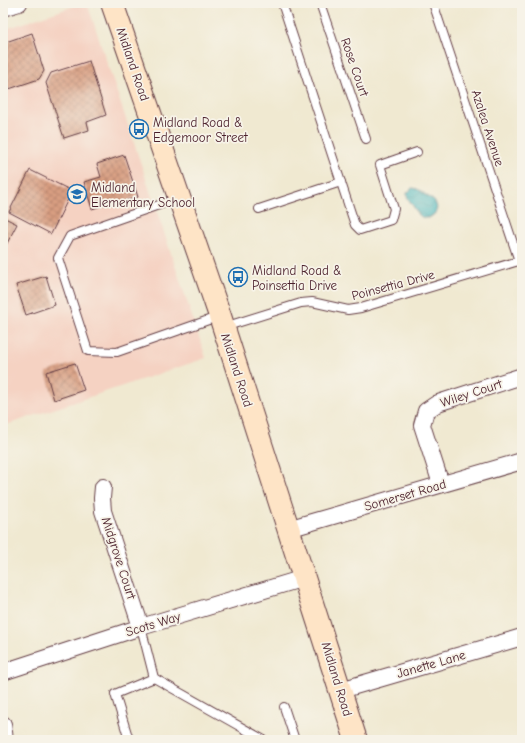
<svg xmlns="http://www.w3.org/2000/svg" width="525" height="743" font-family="'Comic Neue',sans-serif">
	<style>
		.built { fill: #f5d2c2 }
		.water { fill: url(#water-waves); stroke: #476a72 }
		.building { fill: url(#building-cross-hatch) }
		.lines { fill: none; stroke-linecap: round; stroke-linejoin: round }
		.lane-casing { stroke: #633d44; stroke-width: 10 }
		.street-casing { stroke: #633d44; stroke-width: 18 }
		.secondary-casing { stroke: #633d44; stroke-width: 24 }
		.lane { stroke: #fff; stroke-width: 8 }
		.street { stroke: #fff; stroke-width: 16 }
		.secondary { stroke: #fee4c6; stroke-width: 22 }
		.labels { text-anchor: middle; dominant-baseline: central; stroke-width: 3.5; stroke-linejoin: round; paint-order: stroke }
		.street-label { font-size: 13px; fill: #4a1f2b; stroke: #f7f3e8 }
		.poi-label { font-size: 13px; fill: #4a1f2b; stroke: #f7f3e8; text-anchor: start }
	</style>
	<defs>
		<pattern id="water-waves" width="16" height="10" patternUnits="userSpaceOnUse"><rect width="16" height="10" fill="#44b4ba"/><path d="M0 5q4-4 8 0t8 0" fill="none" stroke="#3b9297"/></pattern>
		<pattern id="building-cross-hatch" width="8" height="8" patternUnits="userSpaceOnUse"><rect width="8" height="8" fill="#d89e81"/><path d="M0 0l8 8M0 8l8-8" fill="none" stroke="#b1806a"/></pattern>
	</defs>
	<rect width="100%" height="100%" fill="#f7f3e8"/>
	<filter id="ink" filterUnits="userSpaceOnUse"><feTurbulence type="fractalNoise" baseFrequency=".025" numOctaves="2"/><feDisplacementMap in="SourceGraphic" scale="8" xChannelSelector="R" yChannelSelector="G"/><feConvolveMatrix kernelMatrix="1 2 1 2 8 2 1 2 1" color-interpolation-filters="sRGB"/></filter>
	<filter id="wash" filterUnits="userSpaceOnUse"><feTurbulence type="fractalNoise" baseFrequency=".012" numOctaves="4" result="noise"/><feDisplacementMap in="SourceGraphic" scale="16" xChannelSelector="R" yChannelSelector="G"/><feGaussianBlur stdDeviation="0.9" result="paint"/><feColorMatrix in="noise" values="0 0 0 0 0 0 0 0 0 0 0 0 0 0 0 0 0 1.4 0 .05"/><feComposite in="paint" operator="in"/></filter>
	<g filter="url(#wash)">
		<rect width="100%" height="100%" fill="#f0e9d1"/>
		<polygon class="built" points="83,3 87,3 206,358 3,426 3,30"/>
		<path class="water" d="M412 188C418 188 422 192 426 195 429 197 432 199 434 201 443 211 428 224 419 215L407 197V193Z"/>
		<g id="blocks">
			<g class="building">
				<polygon points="32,33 44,71 39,79 3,91 3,43"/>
				<polygon points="89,61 106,115 87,122 89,130 64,138 46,83 51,73"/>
				<polygon points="124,155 138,197 112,205 111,203 92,209 84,182 101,177 97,164"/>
				<polygon points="30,170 72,191 51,234 9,212"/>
				<polygon points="3,217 17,224 3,251"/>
				<polygon points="46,276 55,305 26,315 16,285"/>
				<polygon points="75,363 84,390 54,400 46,372"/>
			</g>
		</g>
	</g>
	<g filter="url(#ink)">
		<use href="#blocks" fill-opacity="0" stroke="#633d44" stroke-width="1"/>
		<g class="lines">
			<defs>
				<g id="lane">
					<polyline points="282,3 355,225 360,230 391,220 394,209 380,165 417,152"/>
					<polyline points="320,3 366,139"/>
					<polyline points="433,3 519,261"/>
					<polyline points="179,198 70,236 58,258 88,351 117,352 220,316"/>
					<polyline points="259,209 341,182"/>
					<polyline points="224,327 301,303 312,302 348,310 361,308 522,260"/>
					<polyline points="154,678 264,740"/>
					<polyline points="284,707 295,740"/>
					<polyline points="129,740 115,694 154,678 141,627"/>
				</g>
				<g id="street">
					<polyline points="3,8 19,3"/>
					<polyline points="441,484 422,425 426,411 438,403 522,376"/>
					<polyline points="103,487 102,498 103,511 141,627"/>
					<polyline points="288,529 522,461"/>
					<polyline points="3,672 141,627 304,578"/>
					<polyline points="341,690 522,637"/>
					<polyline points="3,724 5,740"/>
				</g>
				<polyline id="secondary" points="112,3 220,316 356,740"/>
			</defs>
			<use href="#lane" class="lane-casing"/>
			<use href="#street" class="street-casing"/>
			<use href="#secondary" class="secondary-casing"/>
			<use href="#lane" class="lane"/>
			<use href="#street" class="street"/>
			<use href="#secondary" class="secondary"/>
		</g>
	</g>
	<defs>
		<symbol id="bus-ring" viewBox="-11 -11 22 22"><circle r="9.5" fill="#f7f3e8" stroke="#1f6fb2" stroke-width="1.5"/><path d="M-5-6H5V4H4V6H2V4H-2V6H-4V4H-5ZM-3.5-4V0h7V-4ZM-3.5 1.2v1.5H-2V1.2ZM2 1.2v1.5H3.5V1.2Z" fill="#1f6fb2"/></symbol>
		<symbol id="school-ring" viewBox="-11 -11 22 22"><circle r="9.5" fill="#f7f3e8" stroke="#1f6fb2" stroke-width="1.5"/><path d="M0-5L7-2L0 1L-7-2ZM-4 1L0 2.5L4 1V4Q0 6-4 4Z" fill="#1f6fb2"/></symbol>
	</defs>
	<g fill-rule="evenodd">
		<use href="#bus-ring" x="128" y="118" width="22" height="22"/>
		<use href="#school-ring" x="66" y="183" width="22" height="22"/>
		<use href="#bus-ring" x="227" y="266" width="22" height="22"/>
	</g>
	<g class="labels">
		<g class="street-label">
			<text transform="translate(133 64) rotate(71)">Midland Road</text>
			<text transform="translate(355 67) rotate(71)">Rose Court</text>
			<text transform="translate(488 128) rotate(72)">Azalea Avenue</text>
			<text transform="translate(393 285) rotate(-15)">Poinsettia Drive</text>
			<text transform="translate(237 370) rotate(72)">Midland Road</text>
			<text transform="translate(471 393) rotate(-18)">Wiley Court</text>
			<text transform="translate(405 495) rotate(-16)">Somerset Road</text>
			<text transform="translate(119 558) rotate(72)">Midgrove Court</text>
			<text transform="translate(153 624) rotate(-17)">Scots Way</text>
			<text transform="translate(431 664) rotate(-16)">Janette Lane</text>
			<text transform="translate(337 679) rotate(73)">Midland Road</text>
		</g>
		<g class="poi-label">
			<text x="153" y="122">Midland Road &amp;<tspan x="153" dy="15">Edgemoor Street</tspan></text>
			<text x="91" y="187">Midland<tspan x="91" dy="15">Elementary School</tspan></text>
			<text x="252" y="270">Midland Road &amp;<tspan x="252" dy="15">Poinsettia Drive</tspan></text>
		</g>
	</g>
	<rect width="525" height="743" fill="none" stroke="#f7f3e8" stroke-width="16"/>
</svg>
